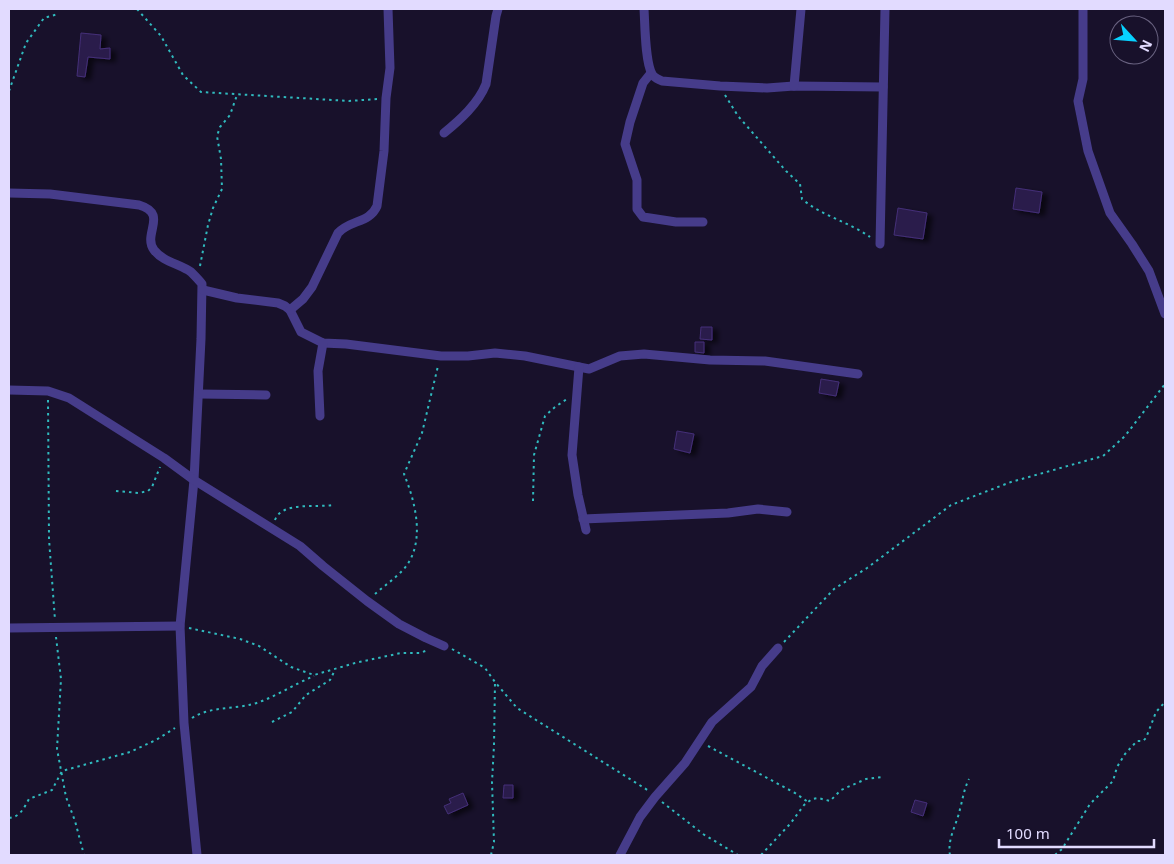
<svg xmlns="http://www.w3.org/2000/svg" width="1174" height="864" font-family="'Noto Sans',sans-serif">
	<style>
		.building { fill: #2b1d4c; stroke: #442f78; filter: url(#shadow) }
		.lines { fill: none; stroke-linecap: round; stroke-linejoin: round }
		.path { stroke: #30babe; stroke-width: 2; stroke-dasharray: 2.5 4; stroke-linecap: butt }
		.street { stroke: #463c8a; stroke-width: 9 }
	</style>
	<defs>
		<filter id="shadow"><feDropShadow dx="5.5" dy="3" stdDeviation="2.5" flood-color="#0009"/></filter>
	</defs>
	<rect width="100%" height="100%" fill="#18112b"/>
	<g class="building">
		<polygon points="81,33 101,35 100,49 110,48 110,59 88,57 85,77 77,76"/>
		<polygon points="1016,188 1042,192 1039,213 1013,209"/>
		<polygon points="898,208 927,213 923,239 894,235"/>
		<polygon points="701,327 712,327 712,340 700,339"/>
		<polygon points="695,342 704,342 704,353 695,352"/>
		<polygon points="821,379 839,382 836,396 819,393"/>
		<polygon points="677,431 694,434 690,453 674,449"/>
		<polygon points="504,785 513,785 513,798 503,798"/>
		<polygon points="463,793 468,805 448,814 444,806 451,803 449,799"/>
		<polygon points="915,800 927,803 923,816 911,812"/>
	</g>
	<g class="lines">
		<g class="path">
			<polyline points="137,9 161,36 183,75 201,92 349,101 377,99"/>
			<polyline points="9,91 26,43 44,18 58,14"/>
			<path d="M725 95 738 116 786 171 800 184 802 199C822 216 849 222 870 237"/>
			<polyline points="200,266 208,225 213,208 222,189 221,159 217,136 220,127 230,115 237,95"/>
			<polyline points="48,400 49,539 55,620"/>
			<polyline points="116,491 139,493 148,491 152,487 160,467"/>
			<polyline points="533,501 534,455 545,416 555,407 567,399"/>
			<path d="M275 520C282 501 316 508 333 505"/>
			<path d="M375 594C385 585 399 576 407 565 425 539 415 501 404 474L422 433 438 366"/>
			<polyline points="189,628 240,639 259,646 291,667 314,675 355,663 401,653 420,653 428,650"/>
			<polyline points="56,637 61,679 57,749 66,797 75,821 84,855"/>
			<polyline points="784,642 834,589 867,568 951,505 1011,482 1103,456 1125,436 1165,384"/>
			<polyline points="452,649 485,668 495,682 517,708 649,791"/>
			<path d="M192 718C209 707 230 709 249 705 269 701 294 684 314 676"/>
			<polyline points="272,722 292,712 306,695 330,680 335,670"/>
			<polyline points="708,746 795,793 808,802"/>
			<polyline points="662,802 703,834 738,855"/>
			<path d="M9 818C20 817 24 808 29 799L52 790 62 771 130 752 156 740 175 728"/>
			<polyline points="491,855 494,842 492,782 494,745 495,682"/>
			<polyline points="761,855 790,824 804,805 812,799 818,798 830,801 841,790 866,779 883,777"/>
			<path d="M950 855C947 839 957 824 960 809 963 798 964 789 969 779"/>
			<polyline points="1055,855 1062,849 1090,804 1113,781 1117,767 1125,754 1137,741 1143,741 1146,738 1156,712 1165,702"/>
		</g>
		<g class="street">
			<path d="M644 9C645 24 645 62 652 74 654 78 658 79 662 81L720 86 767 88 794 86 883 87"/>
			<polyline points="1083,9 1083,79 1078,101 1088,151 1110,213 1132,244 1149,271 1165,314"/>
			<polyline points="651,73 643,83 630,122 625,144 637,180 637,209 643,217 650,218 676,222 703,222"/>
			<polyline points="794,86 801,9"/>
			<path d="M444 133C460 120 478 104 486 84L496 16 498 9"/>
			<path d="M9 193 50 194 139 205C169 214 142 234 154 250 163 262 180 264 191 272 195 276 199 280 202 284L201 339 194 480 180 626 184 723 197 855"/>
			<polyline points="880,244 885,9"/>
			<polyline points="203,290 237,298 278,303 285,306 290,310 301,332 323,343 346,344 441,356 468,356 495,353 525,356 589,369 620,356 644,354 710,360 765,361 858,374"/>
			<path d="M290 310 303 299 312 287 338 233C349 220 370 223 377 206L384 151 386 98 390 68 388 9"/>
			<polyline points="579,367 572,455 578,495 586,530"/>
			<polyline points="9,390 48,391 69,398 164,458 194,480 300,546 323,566 367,601 399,624 426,638 444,646"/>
			<polyline points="199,394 266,395"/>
			<polyline points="320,416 318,371 323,343"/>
			<polyline points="583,519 728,513 758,509 787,512"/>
			<polyline points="9,628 180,626"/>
			<polyline points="620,855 640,817 655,797 685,763 712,722 751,687 762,666 778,648"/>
		</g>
	</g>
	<rect width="1174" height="864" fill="none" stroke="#e2dbff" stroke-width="20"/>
	<g transform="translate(1134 40) rotate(116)"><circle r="24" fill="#18112b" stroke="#696280"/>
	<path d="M0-4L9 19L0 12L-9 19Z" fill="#07d1ff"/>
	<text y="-8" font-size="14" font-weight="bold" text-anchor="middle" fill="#e2dbff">N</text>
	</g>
	<path d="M999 839v8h155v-8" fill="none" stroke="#e2dbff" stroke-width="2.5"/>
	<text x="1006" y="839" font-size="15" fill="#e2dbff" stroke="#18112b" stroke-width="4" paint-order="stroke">100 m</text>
</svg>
